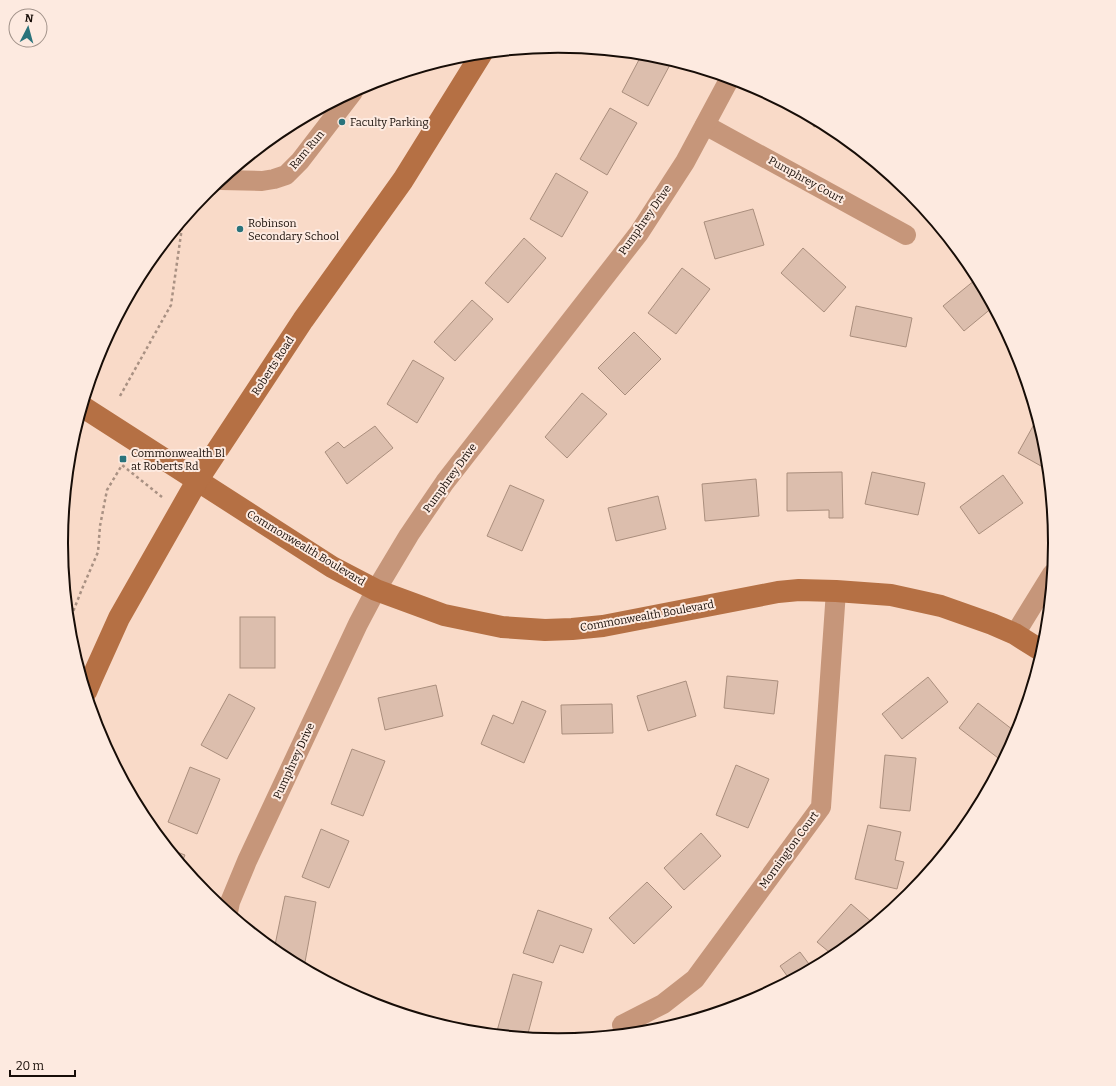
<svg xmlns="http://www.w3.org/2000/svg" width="1116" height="1086" font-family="Bitter,serif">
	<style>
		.building { fill: #dcbead; stroke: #aa8e7d }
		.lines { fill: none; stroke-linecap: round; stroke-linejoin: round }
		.path { stroke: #a99183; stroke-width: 2.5; stroke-dasharray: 3 3; stroke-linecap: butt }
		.street { stroke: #c6967a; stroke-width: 20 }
		.secondary { stroke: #b57044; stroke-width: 22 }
		.poi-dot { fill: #2a737b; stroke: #fdeae0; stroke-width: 1.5 }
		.labels { text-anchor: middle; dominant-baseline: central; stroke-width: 4; stroke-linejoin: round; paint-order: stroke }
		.poi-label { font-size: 11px; fill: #170d07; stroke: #fdeae0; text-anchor: start }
		.street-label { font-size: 11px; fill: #170d07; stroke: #fdeae0 }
		.rim { fill: none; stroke: #170d07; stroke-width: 2 }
	</style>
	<rect width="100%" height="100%" fill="#f9dac8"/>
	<g class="building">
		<polygon points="642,54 655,56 672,61 648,106 622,92"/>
		<polygon points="610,108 637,123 607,175 580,159"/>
		<polygon points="809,117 822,123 814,127"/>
		<polygon points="556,173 588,192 562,237 530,219"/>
		<polygon points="753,209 764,245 715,259 704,222"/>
		<polygon points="524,238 546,258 508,303 485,283"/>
		<polygon points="803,248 846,287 824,312 781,273"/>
		<polygon points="682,268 710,289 676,334 648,313"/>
		<polygon points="975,280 984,291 993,307 964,331 943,306"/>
		<polygon points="472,300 493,319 455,361 434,342"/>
		<polygon points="856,306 912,318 906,347 850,336"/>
		<polygon points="634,332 661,359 625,395 598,368"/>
		<polygon points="413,360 444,378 417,423 387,404"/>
		<polygon points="582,393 607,414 567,458 545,437"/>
		<polygon points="1037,419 1045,446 1048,470 1018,453"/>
		<polygon points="375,426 393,448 347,484 325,452 338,442 344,448"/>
		<polygon points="842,472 843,518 829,518 829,510 787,511 787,473"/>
		<polygon points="872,472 925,483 918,515 865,504"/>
		<polygon points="1003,475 1023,503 979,534 960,507"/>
		<polygon points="756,479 759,516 705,521 702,484"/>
		<polygon points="510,485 544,500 522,551 487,536"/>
		<polygon points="658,496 666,529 616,541 608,508"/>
		<rect x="240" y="617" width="35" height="51"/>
		<polygon points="727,676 778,681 774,714 724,708"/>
		<polygon points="928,677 948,702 902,739 882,714"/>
		<polygon points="686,681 696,716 648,731 637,696"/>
		<polygon points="436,685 443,716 385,730 378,698"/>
		<polygon points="229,694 255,708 227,759 201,745"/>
		<polygon points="522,701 546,711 524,763 481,744 493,715 513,724"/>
		<polygon points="978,703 1017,733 1002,761 959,728"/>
		<polygon points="612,704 613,733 562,734 561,705"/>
		<polygon points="352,749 385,761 363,816 331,804"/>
		<polygon points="885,755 916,758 910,811 880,808"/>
		<polygon points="736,765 769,779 748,828 716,815"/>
		<polygon points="190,767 220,779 197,834 168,822"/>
		<polygon points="868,825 901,832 895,860 904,862 897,889 855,879"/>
		<polygon points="321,829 349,841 329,888 302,877"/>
		<polygon points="701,833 721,856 684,890 664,868"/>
		<polygon points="169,849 185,855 181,864"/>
		<polygon points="647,882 672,907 634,944 609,918"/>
		<polygon points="285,896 316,902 305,962 284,957 274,950"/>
		<polygon points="851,904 874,924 834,956 817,942"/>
		<polygon points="538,910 592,929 583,953 560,945 553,963 523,953"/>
		<polygon points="800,952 812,968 790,980 780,966"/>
		<polygon points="513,974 542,982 527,1037 511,1035 497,1031"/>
	</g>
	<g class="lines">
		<g class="path">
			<polyline points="120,396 171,305 183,220"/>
			<polyline points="69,622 82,589 98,552 100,526 107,490 122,465 162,497"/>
		</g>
		<g class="street">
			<polyline points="705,125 906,235"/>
			<polyline points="221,180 262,181 274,179 286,175 300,161 353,92"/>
			<polyline points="1015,634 1052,574"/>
			<polyline points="228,912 230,902 247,861 358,624 376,590 409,535 445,482 639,233 685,162 730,78"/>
			<polyline points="622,1025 663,1004 695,979 821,807 836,591"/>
		</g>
		<g class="secondary">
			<polyline points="83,407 332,567 376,590 444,615 502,627 545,630 572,629 603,626 778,592 799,590 836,591 891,595 941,606 992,624 1015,634 1042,651"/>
			<polyline points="86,692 92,678 119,618 197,481 303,320 403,180 482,53"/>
		</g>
	</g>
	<g class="poi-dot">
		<circle cx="342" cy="122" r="4"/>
		<circle cx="240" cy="229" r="4"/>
		<rect x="119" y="455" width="8" height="8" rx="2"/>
	</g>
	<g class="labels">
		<g class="poi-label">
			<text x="350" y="122">Faculty Parking</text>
			<text x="248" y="223">Robinson<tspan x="248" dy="13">Secondary School</tspan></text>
			<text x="131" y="453">Commonwealth Bl<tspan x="131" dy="13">at Roberts Rd</tspan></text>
		</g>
		<g class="street-label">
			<text transform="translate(307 150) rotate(-50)">Ram Run</text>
			<text transform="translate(806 180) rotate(29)">Pumphrey Court</text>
			<text transform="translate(645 220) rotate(-55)">Pumphrey Drive</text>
			<text transform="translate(273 366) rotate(-57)">Roberts Road</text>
			<text transform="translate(450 478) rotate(-54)">Pumphrey Drive</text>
			<text transform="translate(306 548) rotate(31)">Commonwealth Boulevard</text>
			<text transform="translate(647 616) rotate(-10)">Commonwealth Boulevard</text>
			<text transform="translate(294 761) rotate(-65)">Pumphrey Drive</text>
			<text transform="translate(789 850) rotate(-54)">Mornington Court</text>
		</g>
	</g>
	<path d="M0 0H1116V1086H0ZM68 543a490 490 0 1 1 980 0a490 490 0 1 1-980 0Z" fill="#fdeae0" fill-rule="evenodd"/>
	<path class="rim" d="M68 543a490 490 0 1 1 980 0a490 490 0 1 1-980 0Z"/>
	<g transform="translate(28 28) rotate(6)"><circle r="19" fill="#fdeae0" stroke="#a19289"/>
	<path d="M0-3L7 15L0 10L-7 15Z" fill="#2a737b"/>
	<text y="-6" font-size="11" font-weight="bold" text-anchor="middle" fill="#170d07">N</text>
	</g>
	<path d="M10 1070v6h65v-6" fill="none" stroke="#170d07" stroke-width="2"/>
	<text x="16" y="1070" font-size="12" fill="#170d07" stroke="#fdeae0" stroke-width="3" paint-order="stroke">20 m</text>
</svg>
